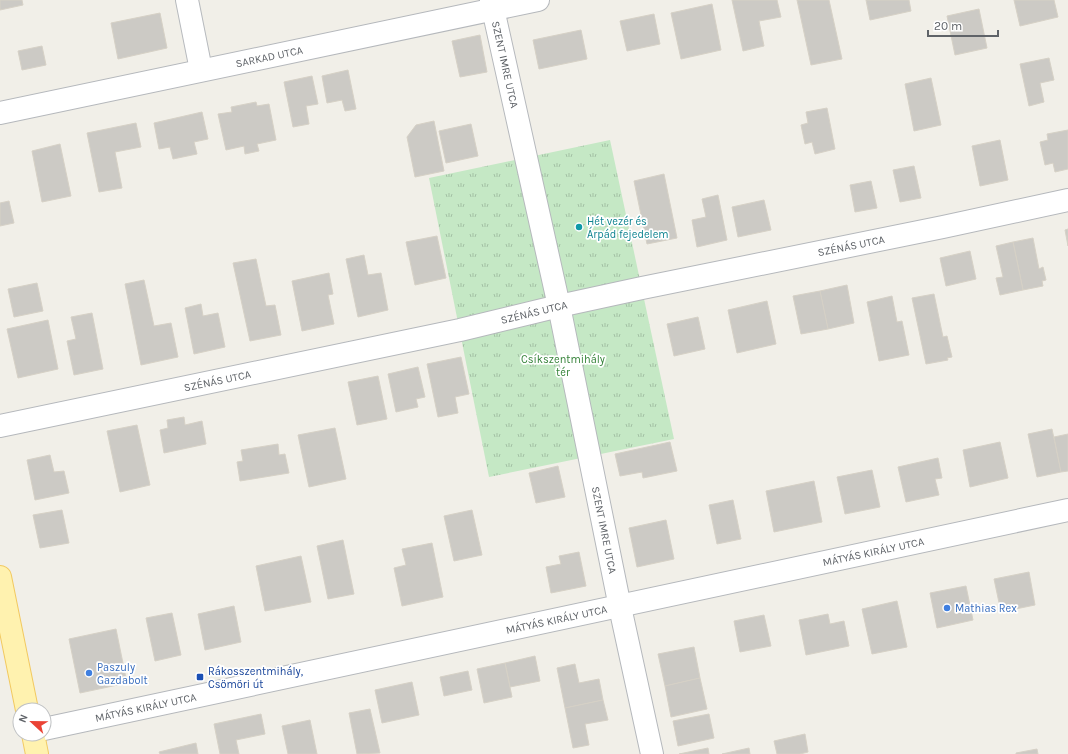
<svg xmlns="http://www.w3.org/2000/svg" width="1068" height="754" font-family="Karla,sans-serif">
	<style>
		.park { fill: url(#park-tufts) }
		.building { fill: #cccac5; stroke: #d6d1c6 }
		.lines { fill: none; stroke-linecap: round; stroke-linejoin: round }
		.minor-casing { stroke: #b5b8bc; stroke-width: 24 }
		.major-casing { stroke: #f2c960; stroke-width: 24 }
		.minor { stroke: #fff; stroke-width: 22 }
		.major { stroke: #fff2af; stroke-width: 22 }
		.culture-dot { fill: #0f9aa8; stroke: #fff; stroke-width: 1.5 }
		.shop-dot { fill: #3f7fe0; stroke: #fff; stroke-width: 1.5 }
		.transit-dot { fill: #1a4fb4; stroke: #fff; stroke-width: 1.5 }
		.labels { text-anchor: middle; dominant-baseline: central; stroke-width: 3.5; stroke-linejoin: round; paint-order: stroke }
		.street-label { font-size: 11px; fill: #5f6368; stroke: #fff }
		.culture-label { font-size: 11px; fill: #0d838f; stroke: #fff; text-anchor: start }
		.park-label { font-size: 11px; fill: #348238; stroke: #fff }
		.shop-label { font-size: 11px; fill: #366cbe; stroke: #fff; text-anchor: start }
		.transit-label { font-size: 11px; fill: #164399; stroke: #fff; text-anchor: start }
	</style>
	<defs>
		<pattern id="park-tufts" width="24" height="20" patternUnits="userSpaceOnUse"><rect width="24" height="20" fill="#c5e8c5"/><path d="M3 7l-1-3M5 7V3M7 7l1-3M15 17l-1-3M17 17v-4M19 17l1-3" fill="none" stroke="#a3c0a4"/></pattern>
	</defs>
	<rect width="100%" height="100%" fill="#f1efe8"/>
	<polygon class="park" points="610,140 674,439 489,477 429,178"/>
	<g class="building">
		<polygon points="0,0 22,0 23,5 0,10"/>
		<polygon points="732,0 777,0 781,17 759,21 764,46 743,51"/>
		<polygon points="797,0 829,0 842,59 811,65"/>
		<polygon points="866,0 909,0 911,11 870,20"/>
		<polygon points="1014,0 1054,0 1058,17 1020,26"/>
		<polygon points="712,4 721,50 681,59 671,13"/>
		<polygon points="979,9 987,48 955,55 947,16"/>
		<polygon points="160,13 167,48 118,59 111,23"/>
		<polygon points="654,14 660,44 627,51 620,21"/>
		<polygon points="581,30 587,59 539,69 533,40"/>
		<polygon points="480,35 487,72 460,77 452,41"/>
		<polygon points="42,46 46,65 22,70 18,51"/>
		<polygon points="1049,58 1054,80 1040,83 1044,102 1029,106 1020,64"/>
		<polygon points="348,70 356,109 345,111 342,100 327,103 322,76"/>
		<polygon points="312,76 318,104 306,106 309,124 293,127 284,82"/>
		<polygon points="931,78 941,125 914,131 905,84"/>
		<polygon points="256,102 257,106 269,104 276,140 257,144 259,151 245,154 244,146 226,150 218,114 232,112 231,107"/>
		<polygon points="827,108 835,149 815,154 812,142 805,144 801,125 808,123 806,112"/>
		<polygon points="202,112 208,139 194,142 197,154 173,159 170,147 159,149 154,123"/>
		<polygon points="434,121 444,171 415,177 407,137 416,125"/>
		<polygon points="136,123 141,147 115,152 122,188 99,192 87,133"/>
		<polygon points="471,124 478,156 446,163 439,131"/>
		<polygon points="1068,130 1068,169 1055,172 1053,163 1045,165 1040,142 1048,140 1047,134"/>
		<polygon points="1000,140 1008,180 980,186 972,146"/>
		<polygon points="60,144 71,196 42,202 32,151"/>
		<polygon points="914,166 921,198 900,202 893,170"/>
		<polygon points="664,174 677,238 647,244 634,181"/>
		<polygon points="871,181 877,208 855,212 850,185"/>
		<polygon points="718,195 727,240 697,247 692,220 706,217 702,199"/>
		<polygon points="764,200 771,230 738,237 732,207"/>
		<polygon points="9,201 14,223 0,226 0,203"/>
		<polygon points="1068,229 1068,246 1065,230"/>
		<polygon points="437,236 446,278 415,285 406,242"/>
		<polygon points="1033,238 1039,269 1043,267 1046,280 1042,281 1043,286 1023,290 1013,242"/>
		<polygon points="1013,242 1023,290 1000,295 996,278 1003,277 996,246"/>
		<polygon points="970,251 976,279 946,286 940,258"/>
		<polygon points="364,255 368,275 381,273 388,310 358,317 346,259"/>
		<polygon points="256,259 266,306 275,305 281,335 250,341 233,263"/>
		<polygon points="329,273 333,294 328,295 334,324 302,331 292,281"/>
		<polygon points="144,280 154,326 171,323 178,357 141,365 125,284"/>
		<polygon points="37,283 43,311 14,317 8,289"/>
		<polygon points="847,285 854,323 828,329 820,291"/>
		<polygon points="820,291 828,329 801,334 793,296"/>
		<polygon points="934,294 943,337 947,336 952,357 947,358 948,360 926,364 912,298"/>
		<polygon points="892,296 897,322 902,321 909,355 879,361 867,302"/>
		<polygon points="767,301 776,344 737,353 728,310"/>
		<polygon points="201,304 203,316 218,313 225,347 194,354 185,308"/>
		<polygon points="92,313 103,369 74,375 67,341 76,339 71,317"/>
		<polygon points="698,317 705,349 674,356 667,324"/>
		<polygon points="48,320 58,369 18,378 7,329"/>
		<polygon points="461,357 469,394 455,397 458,413 438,417 427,364"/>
		<polygon points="418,367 425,397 416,399 418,407 396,412 388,374"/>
		<polygon points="378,376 387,419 357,425 348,382"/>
		<polygon points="184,417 185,425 202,421 206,444 164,453 160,430 168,428 167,420"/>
		<polygon points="137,425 150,485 120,492 107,431"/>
		<polygon points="335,428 346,479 309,487 298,435"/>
		<polygon points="1052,429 1061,472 1037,477 1028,434"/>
		<polygon points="1068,434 1068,471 1061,472 1054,437"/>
		<polygon points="670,442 677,471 643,478 642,472 620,476 615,454"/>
		<polygon points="1000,442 1008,478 970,487 963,450"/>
		<polygon points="278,444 279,455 285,454 289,473 240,481 237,462 243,461 241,450"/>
		<polygon points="50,455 54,472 64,471 69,493 35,500 27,460"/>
		<polygon points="938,458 942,478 935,479 939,495 906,502 898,467"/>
		<polygon points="558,466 565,497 536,503 529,473"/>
		<polygon points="872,470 880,507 845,514 837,477"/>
		<polygon points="814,481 822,522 774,532 766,491"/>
		<polygon points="733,500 741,539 717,544 709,505"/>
		<polygon points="62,510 69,543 40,548 33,515"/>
		<polygon points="472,510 482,555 454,561 444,516"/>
		<polygon points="666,520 674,559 637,567 629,528"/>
		<polygon points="343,540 354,594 328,599 317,546"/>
		<polygon points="432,543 443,597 402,606 394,568 406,565 402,549"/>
		<polygon points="579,552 586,586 551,593 546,567 561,564 559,556"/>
		<polygon points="301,556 311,602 265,611 256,566"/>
		<polygon points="1029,572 1035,605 1001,612 994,579"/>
		<polygon points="966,586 973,620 937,628 930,593"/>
		<polygon points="897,601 907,647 872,654 862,609"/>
		<polygon points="234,606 241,642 205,650 198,614"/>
		<polygon points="172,613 181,655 155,661 146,618"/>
		<polygon points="828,614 830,624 844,621 849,646 806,655 799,620"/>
		<polygon points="764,615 771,646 740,652 734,621"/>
		<polygon points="116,629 127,683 80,693 69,639"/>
		<polygon points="694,647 700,678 665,686 658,654"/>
		<polygon points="535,656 540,681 510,687 505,663"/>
		<polygon points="505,663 512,697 484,703 477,669"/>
		<polygon points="575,664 579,683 599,679 603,700 565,708 557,668"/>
		<polygon points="468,671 472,690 444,696 440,677"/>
		<polygon points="700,678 707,709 671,717 665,686"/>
		<polygon points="412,682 419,715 382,723 375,690"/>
		<polygon points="603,700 608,720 585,724 589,745 573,748 565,708"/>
		<polygon points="370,709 380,753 357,754 349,713"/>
		<polygon points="261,714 265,734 236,740 239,754 220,754 214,724"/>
		<polygon points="709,714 714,738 678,746 673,721"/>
		<polygon points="310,720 317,754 288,754 282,726"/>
		<polygon points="805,734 808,752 800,754 777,754 774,741"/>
		<polygon points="196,743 198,754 160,754 159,752"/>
		<polygon points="708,748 709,754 679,754"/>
		<polygon points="749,748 750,754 722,754"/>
		<polygon points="1037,749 1038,754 1016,754 1016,753"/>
	</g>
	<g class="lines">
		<defs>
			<g id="minor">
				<polyline points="187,0 201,70"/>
				<path id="s1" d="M491 0 559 306 620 607 652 754"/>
				<path id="s2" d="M0 113 538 0"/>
				<path id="s3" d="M0 426 460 330 559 306 642 288 943 227 1068 200"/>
				<path id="s4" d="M44 729 1068 510"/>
			</g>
			<g id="major">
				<polyline points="0,577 27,710"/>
				<polyline points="33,734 37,754"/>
			</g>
		</defs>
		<use href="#minor" class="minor-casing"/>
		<use href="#major" class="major-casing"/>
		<use href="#minor" class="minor"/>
		<use href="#major" class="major"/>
	</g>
	<circle class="culture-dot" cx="579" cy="227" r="4"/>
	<g class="shop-dot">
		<circle cx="947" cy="608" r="4"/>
		<circle cx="89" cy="673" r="4"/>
	</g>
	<rect class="transit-dot" x="196" y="673" width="8" height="8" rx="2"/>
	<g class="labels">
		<g class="street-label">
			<text stroke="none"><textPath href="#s2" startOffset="275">SARKAD UTCA</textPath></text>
			<text stroke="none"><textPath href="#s1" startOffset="66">SZENT IMRE UTCA</textPath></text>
			<text stroke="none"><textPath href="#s3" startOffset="870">SZÉNÁS UTCA</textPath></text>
			<text stroke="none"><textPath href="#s3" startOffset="546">SZÉNÁS UTCA</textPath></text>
			<text stroke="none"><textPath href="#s3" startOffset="222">SZÉNÁS UTCA</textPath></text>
			<text stroke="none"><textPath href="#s1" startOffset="542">SZENT IMRE UTCA</textPath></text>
			<text stroke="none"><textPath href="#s4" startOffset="848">MÁTYÁS KIRÁLY UTCA</textPath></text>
			<text stroke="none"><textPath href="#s4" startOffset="524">MÁTYÁS KIRÁLY UTCA</textPath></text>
			<text stroke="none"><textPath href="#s4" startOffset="104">MÁTYÁS KIRÁLY UTCA</textPath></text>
		</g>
		<g class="culture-label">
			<text x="587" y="221">Hét vezér és<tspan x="587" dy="13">Árpád fejedelem</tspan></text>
		</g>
		<g class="park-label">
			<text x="563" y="359">Csíkszentmihály<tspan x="563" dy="13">tér</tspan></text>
		</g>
		<g class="shop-label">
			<text x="955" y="608">Mathias Rex</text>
			<text x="97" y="667">Paszuly<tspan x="97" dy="13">Gazdabolt</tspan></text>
		</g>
		<g class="transit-label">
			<text x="208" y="671">Rákosszentmihály,<tspan x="208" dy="13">Csömöri út</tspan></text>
		</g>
	</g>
	<g transform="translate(32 722) rotate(292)"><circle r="19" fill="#ffffff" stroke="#bfc1c3"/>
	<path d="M0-3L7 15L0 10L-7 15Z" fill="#ea4335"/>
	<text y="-6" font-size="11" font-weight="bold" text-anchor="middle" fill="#5f6368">N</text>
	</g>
	<path d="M928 30v6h70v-6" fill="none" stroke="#5f6368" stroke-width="2"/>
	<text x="934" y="30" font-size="12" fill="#5f6368" stroke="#ffffff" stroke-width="3" paint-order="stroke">20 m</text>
</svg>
